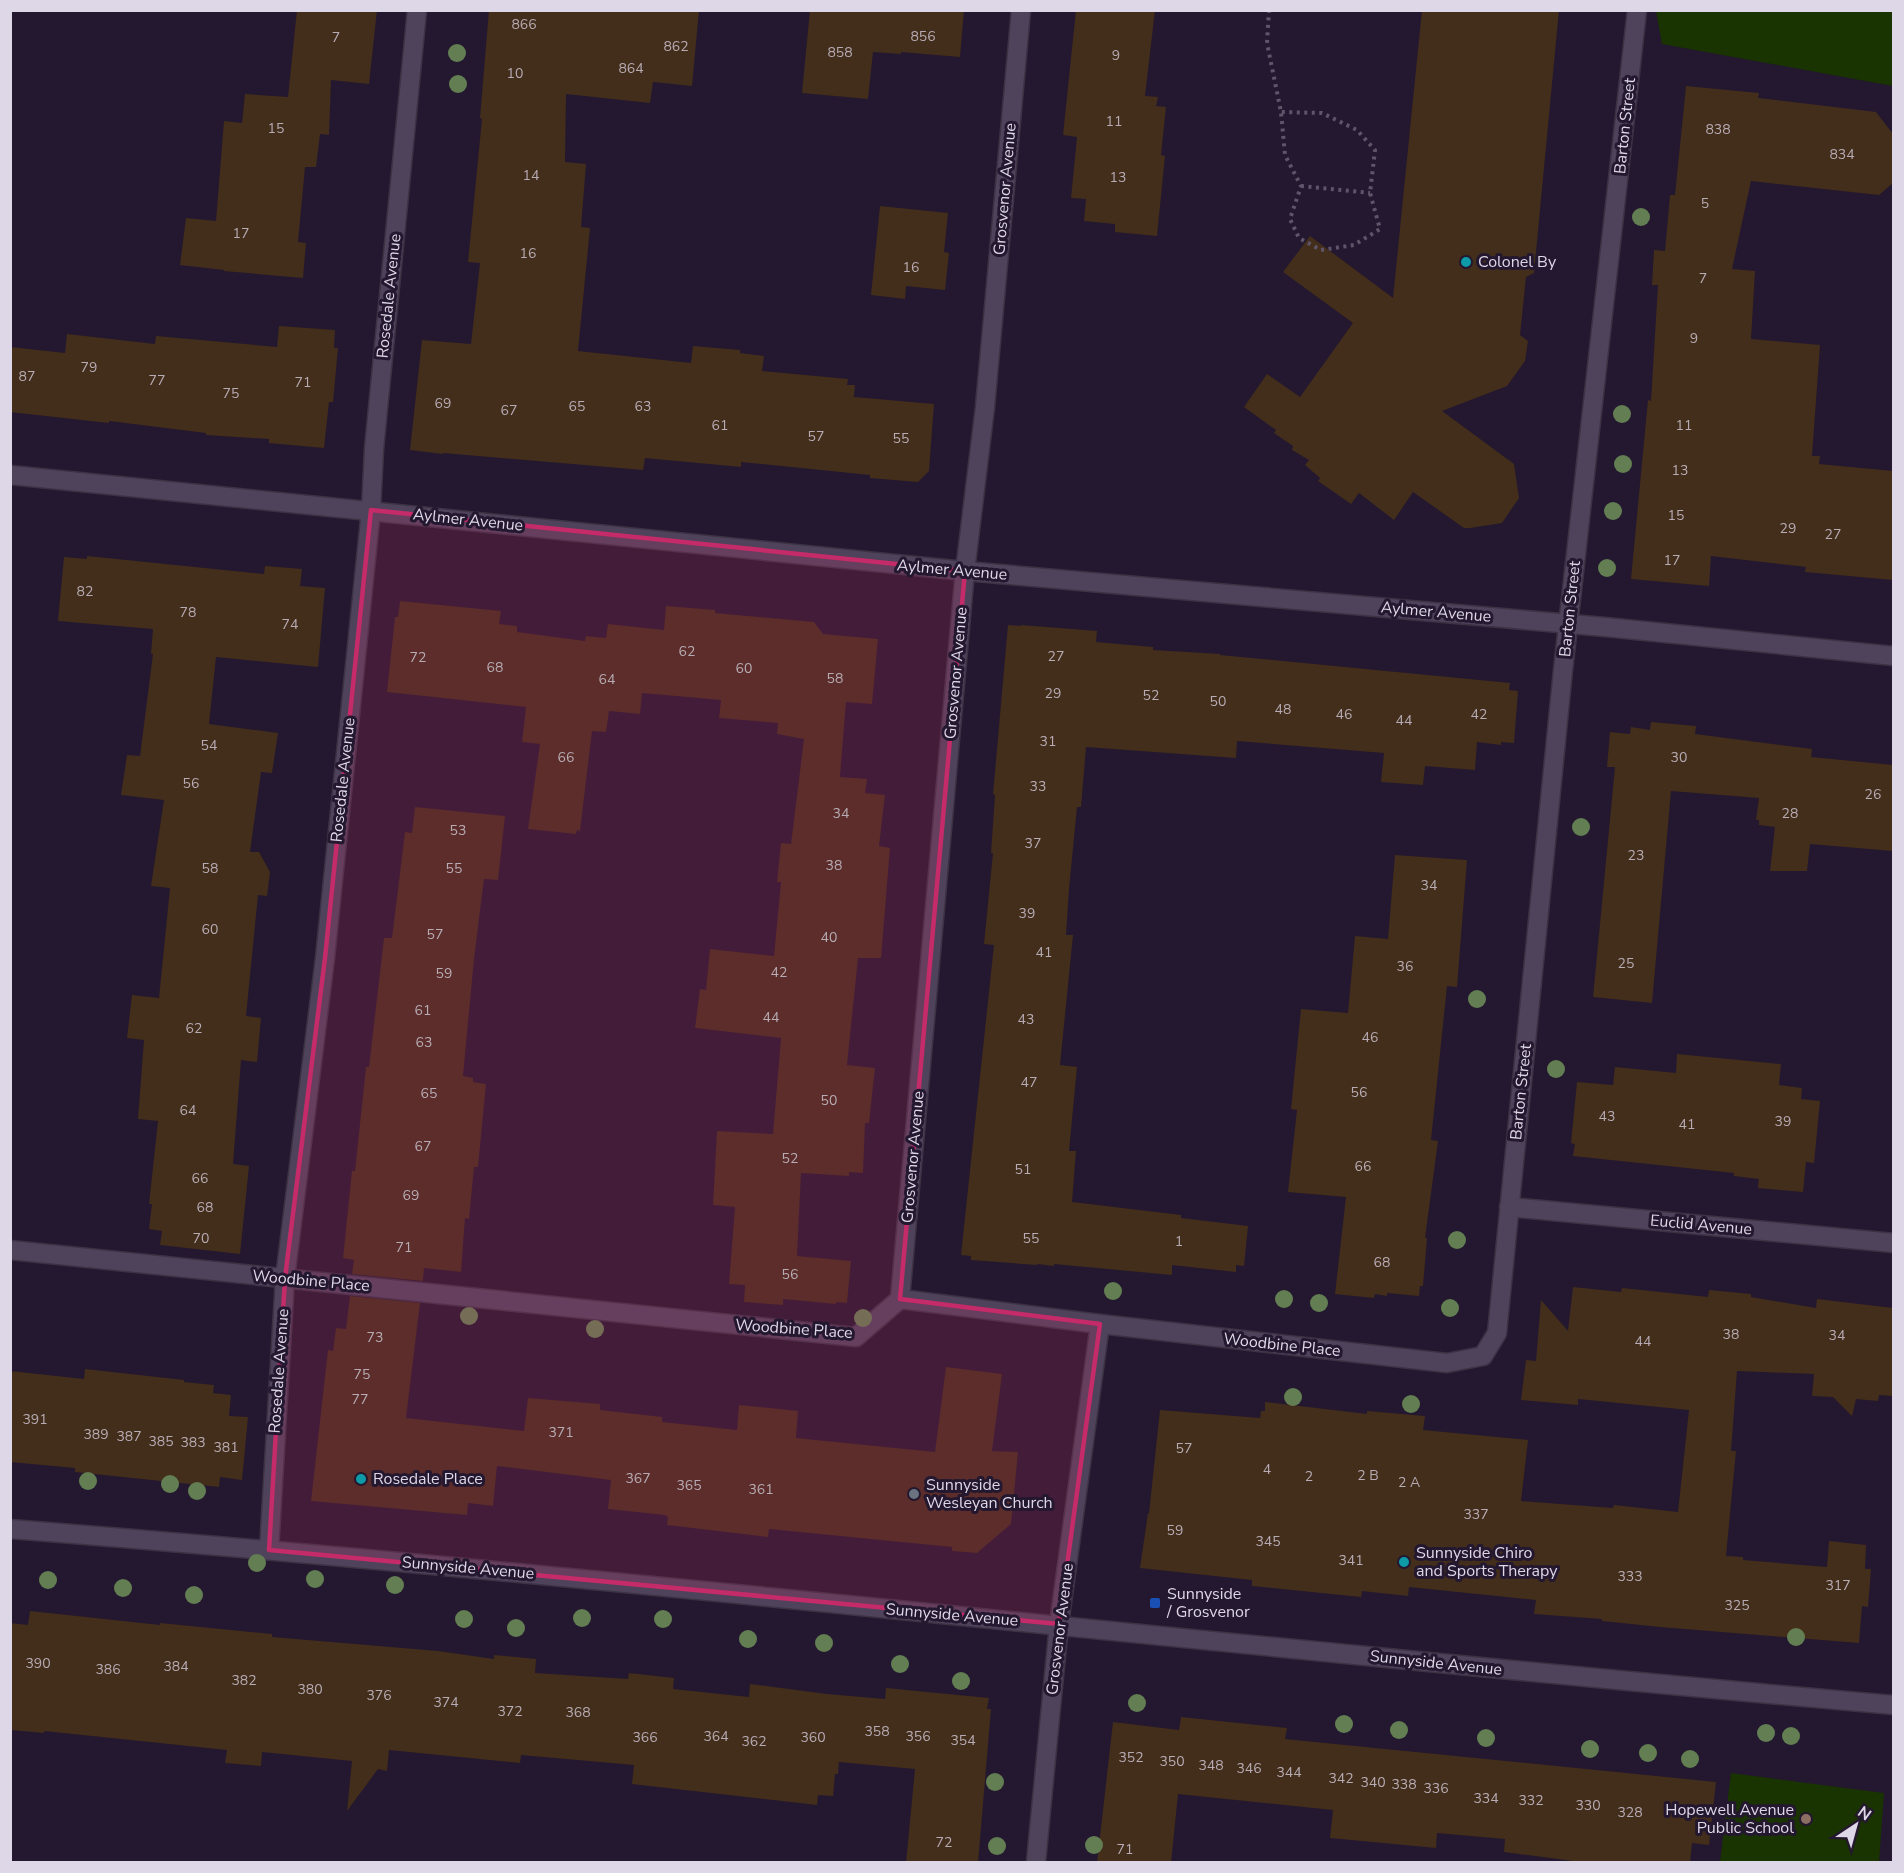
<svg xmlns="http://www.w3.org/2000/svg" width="1904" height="1873" font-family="'Nunito Sans',sans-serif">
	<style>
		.green { fill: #193301 }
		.building { fill: #432d1b }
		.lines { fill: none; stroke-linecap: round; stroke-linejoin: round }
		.service-casing { stroke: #3b3244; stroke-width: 21 }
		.minor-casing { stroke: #3b3244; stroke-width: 21 }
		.tertiary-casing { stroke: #3b3244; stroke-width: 21 }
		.path { stroke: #5e5569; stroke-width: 4; stroke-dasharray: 3 4.5; stroke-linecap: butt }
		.service { stroke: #4f435c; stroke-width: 18 }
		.minor { stroke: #4f435c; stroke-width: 18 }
		.tertiary { stroke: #4f435c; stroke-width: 18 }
		.tree { fill: #637e52 }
		.marked { fill: #c52b69; fill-opacity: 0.2; stroke: #c52b69; stroke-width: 4.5; stroke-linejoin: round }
		.culture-dot { fill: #0f9aa8; stroke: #23182f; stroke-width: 2 }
		.worship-dot { fill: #6b7280; stroke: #23182f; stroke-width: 2 }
		.transit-dot { fill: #1a4fb4; stroke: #23182f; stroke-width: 2 }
		.education-dot { fill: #8d6e63; stroke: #23182f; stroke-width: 2 }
		.labels { text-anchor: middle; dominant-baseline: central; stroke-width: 6; stroke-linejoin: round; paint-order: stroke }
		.number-label { font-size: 14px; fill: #b7acb4 }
		.street-label { font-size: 16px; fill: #ded7e7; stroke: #23182f }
		.poi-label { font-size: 16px; fill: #ded7e7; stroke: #23182f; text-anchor: start }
	</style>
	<rect width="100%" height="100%" fill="#23182f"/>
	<g class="green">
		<polygon points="1656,11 1893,11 1893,86 1662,44"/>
		<polygon points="1731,1773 1884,1793 1879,1862 1720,1862"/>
	</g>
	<g class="building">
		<polygon points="297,10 377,10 369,84 331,80 329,135 320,134 316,167 305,167 298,242 306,243 303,278 224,271 224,270 180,265 186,218 216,221 224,121 242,123 245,94 288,97"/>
		<polygon points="489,10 699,10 692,86 653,82 650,103 566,94 565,162 586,164 581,227 590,228 578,351 691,363 693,346 740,350 740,353 764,356 762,371 848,379 847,385 855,385 854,397 934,404 929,471 918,482 870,478 870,475 741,462 741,467 645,458 643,470 443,453 443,454 410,450 422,340 471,344 480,263 468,262 482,119 480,118"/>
		<polygon points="810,10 964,10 960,57 901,52 901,54 873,52 868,99 802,93"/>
		<polygon points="1076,10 1155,10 1145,96 1158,97 1156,106 1166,107 1161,155 1165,156 1157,236 1115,232 1115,224 1084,221 1086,199 1071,198 1077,137 1063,135"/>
		<polygon points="1422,10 1559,10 1534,273 1526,277 1520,335 1528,341 1525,361 1507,386 1442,411 1514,464 1519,498 1502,523 1470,528 1464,528 1413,492 1394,520 1359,493 1351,504 1318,481 1320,478 1305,465 1309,460 1292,450 1293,446 1274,433 1276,430 1244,407 1267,374 1300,397 1353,323 1283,272 1310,236 1393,298"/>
		<polygon points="1686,86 1759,93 1758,98 1876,112 1893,134 1893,183 1879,195 1751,181 1732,269 1755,271 1751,339 1820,345 1812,456 1820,456 1819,464 1893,471 1893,580 1805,572 1806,567 1711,556 1709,586 1631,579 1648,400 1651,401 1658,285 1652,285 1654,250 1665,251 1670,195 1675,195"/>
		<polygon points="880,206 948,213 944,252 949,253 945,290 906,286 905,299 871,295"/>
		<polygon points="279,326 335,330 334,348 338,348 333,402 329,402 324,448 269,443 269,439 206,435 206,433 109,421 109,423 10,412 10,347 65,353 67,334 155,344 156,336 277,347"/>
		<polygon points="87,556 264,574 265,566 302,569 300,586 325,588 318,667 216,657 209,724 278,733 272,773 261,772 250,852 259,852 270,872 267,896 258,895 246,1016 261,1018 257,1062 241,1060 233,1164 249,1166 240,1254 160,1245 162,1231 149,1229 152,1204 149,1204 158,1121 138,1119 144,1040 127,1038 132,995 159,998 170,888 151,886 164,800 121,795 127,755 140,756 153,654 151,654 153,629 58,621 64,557 87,559"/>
		<polygon points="400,601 501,611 499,624 517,626 517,632 585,641 586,636 606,638 608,624 664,630 666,606 715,610 715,613 814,622 823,634 878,639 872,704 846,702 840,777 867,779 865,793 885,795 879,846 890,848 881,958 858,958 847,1065 875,1068 869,1123 865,1123 863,1173 849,1172 849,1176 801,1173 797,1256 851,1261 847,1303 836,1302 836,1304 783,1299 783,1305 744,1302 745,1285 729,1284 735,1207 713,1205 717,1131 773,1134 781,1038 695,1028 700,989 706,990 710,949 774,956 781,882 777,882 781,843 791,844 804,739 777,734 778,723 719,718 721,700 642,693 640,714 609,711 606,732 592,731 580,831 577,830 576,834 528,829 540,744 522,742 526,707 387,692 395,617 398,617"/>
		<polygon points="1008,625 1021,626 1021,625 1097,631 1096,642 1153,647 1153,650 1220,654 1220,655 1510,683 1509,690 1518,691 1514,743 1501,742 1501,745 1477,742 1475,770 1425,766 1423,785 1381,782 1384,753 1237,741 1236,758 1086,747 1081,807 1077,807 1069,889 1066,935 1073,935 1060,1065 1077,1067 1069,1151 1076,1151 1072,1202 1181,1215 1181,1218 1248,1226 1244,1266 1236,1265 1236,1272 1172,1265 1172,1275 1054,1264 1054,1266 1037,1264 1037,1265 971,1260 971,1256 961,1255 994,945 984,944 993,853 991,853 995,795 993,794"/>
		<polygon points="1651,722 1696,726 1695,734 1812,749 1811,757 1893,765 1893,851 1810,844 1807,871 1770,871 1775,827 1759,825 1759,820 1756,820 1759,798 1671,791 1652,1003 1593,997 1615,767 1607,767 1610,732 1630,734 1631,727 1650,730"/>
		<polygon points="415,807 505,816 498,880 484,879 474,959 463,1076 473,1078 473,1082 486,1084 478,1167 474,1167 469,1219 465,1218 461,1272 424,1268 423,1281 352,1274 354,1260 343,1258 352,1171 355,1171 366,1067 369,1067 384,938 392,938 405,832 412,833"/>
		<polygon points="1395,855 1467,860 1457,987 1447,986 1431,1140 1438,1141 1425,1238 1427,1238 1423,1286 1420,1286 1419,1296 1387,1293 1387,1296 1375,1294 1374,1298 1335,1294 1346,1197 1288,1192 1297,1110 1291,1109 1301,1009 1348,1013 1355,936 1388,939"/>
		<polygon points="1677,1054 1781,1064 1779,1085 1802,1088 1801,1099 1820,1101 1814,1163 1806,1162 1803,1192 1758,1188 1759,1179 1734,1176 1734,1173 1573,1156 1575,1144 1571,1143 1577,1082 1613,1085 1615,1067 1676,1073"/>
		<polygon points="1573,1287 1621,1292 1622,1288 1708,1297 1709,1290 1751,1294 1751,1297 1816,1308 1817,1299 1893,1308 1893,1396 1879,1395 1878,1401 1856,1399 1852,1416 1833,1397 1812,1396 1814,1374 1737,1371 1731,1451 1736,1451 1726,1556 1743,1557 1743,1560 1827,1567 1829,1541 1866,1545 1865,1569 1871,1569 1868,1607 1862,1606 1859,1643 1660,1627 1602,1621 1602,1619 1534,1614 1536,1600 1409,1587 1408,1596 1362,1591 1361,1597 1252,1586 1252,1580 1140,1568 1148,1513 1149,1513 1160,1410 1260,1418 1261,1411 1265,1411 1265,1402 1367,1414 1367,1411 1425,1416 1423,1430 1528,1440 1521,1501 1613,1508 1614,1505 1678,1512 1689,1410 1578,1399 1578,1405 1521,1400 1526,1360 1536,1361 1541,1300 1568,1331"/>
		<polygon points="350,1296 420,1303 406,1418 524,1431 528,1398 600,1404 600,1410 662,1417 662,1422 737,1430 739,1405 798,1411 796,1438 935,1452 946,1367 1002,1374 992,1451 1018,1452 1011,1524 977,1553 952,1551 952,1547 769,1529 768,1537 667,1525 668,1517 665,1515 608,1509 611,1480 497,1466 493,1506 468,1503 467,1515 311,1501 328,1350 333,1351 336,1328 346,1329"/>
		<polygon points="85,1369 184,1380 184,1382 214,1385 213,1393 231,1395 229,1416 248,1417 242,1480 220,1477 219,1487 75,1472 75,1468 10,1462 10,1371 84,1379"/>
		<polygon points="30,1611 160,1625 160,1623 272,1634 272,1637 438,1651 494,1659 494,1655 536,1659 535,1673 628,1679 629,1673 674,1678 673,1689 749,1697 750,1684 827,1694 885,1699 886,1688 989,1698 987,1709 991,1709 978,1863 906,1863 915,1769 839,1762 838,1774 835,1774 833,1796 818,1795 817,1805 632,1784 634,1765 521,1755 520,1763 389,1750 387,1771 378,1769 347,1811 352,1761 262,1752 261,1766 225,1763 227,1750 44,1731 44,1733 10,1730 10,1623 28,1625"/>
		<polygon points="1181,1717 1287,1728 1285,1739 1716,1782 1709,1845 1692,1843 1690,1863 1588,1863 1504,1852 1505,1839 1437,1833 1436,1848 1330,1838 1333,1810 1178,1794 1171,1863 1097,1863 1113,1722 1179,1730"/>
	</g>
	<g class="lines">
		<defs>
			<polyline id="service" points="10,1250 856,1337 900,1299"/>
			<g id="minor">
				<polyline points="1021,10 985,407 965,571 900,1299 1100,1324 1447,1363 1483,1356 1497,1333 1563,670 1637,10"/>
				<polyline points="10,475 965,571 1605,627 1894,656"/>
				<polyline points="1509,1207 1894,1243"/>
				<polyline points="269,1550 285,1278 325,958 371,510 374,449 417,10"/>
				<polyline points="1036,1862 1059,1624 1100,1324"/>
			</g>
			<path id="tertiary" d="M10 1529C639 1578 1265 1651 1894 1705"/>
		</defs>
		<use href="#service" class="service-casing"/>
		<use href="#minor" class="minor-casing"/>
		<use href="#tertiary" class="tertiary-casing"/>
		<g class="path">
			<polyline points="1269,10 1267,43 1281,112 1285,155 1301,186 1290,219 1299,238 1321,250 1354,245 1380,229 1370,193 1375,150 1357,130 1322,113 1281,112"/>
			<polyline points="1301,186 1370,193"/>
		</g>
		<use href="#service" class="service"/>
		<use href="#minor" class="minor"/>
		<use href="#tertiary" class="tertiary"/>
	</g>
	<g class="tree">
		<circle cx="457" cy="53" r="9"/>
		<circle cx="458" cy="84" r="9"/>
		<circle cx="1641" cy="217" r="9"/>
		<circle cx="1622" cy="414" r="9"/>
		<circle cx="1623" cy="464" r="9"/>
		<circle cx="1613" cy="511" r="9"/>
		<circle cx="1607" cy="568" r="9"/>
		<circle cx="1581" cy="827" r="9"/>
		<circle cx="1477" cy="999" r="9"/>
		<circle cx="1556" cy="1069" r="9"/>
		<circle cx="1457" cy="1240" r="9"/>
		<circle cx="1113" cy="1291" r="9"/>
		<circle cx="1284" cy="1299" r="9"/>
		<circle cx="1319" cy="1303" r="9"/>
		<circle cx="1450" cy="1308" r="9"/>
		<circle cx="469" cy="1316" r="9"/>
		<circle cx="863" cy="1318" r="9"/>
		<circle cx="595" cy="1329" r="9"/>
		<circle cx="1293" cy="1397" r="9"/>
		<circle cx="1411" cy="1404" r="9"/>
		<circle cx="88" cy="1481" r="9"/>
		<circle cx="170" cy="1484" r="9"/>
		<circle cx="197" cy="1491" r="9"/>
		<circle cx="257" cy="1563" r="9"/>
		<circle cx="315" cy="1579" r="9"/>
		<circle cx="48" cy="1580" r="9"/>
		<circle cx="395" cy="1585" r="9"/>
		<circle cx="123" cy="1588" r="9"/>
		<circle cx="194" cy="1595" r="9"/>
		<circle cx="582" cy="1618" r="9"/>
		<circle cx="464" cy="1619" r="9"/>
		<circle cx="663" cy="1619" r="9"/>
		<circle cx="516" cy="1628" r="9"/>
		<circle cx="1796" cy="1637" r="9"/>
		<circle cx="748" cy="1639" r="9"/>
		<circle cx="824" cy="1643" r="9"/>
		<circle cx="900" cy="1664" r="9"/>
		<circle cx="961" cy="1681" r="9"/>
		<circle cx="1137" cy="1703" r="9"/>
		<circle cx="1344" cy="1724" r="9"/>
		<circle cx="1399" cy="1730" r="9"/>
		<circle cx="1766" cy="1733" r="9"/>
		<circle cx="1791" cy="1736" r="9"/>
		<circle cx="1486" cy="1738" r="9"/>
		<circle cx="1590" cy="1749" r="9"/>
		<circle cx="1648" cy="1753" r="9"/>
		<circle cx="1690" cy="1759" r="9"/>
		<circle cx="995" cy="1782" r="9"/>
		<circle cx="1094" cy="1845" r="9"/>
		<circle cx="997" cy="1846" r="9"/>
	</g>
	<path class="marked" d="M371 510 965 571 900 1299 1100 1324 1059 1624 269 1550 285 1278 325 958Z"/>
	<g class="culture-dot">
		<circle cx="1466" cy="262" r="6"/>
		<circle cx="361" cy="1479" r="6"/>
		<circle cx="1404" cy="1562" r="6"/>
	</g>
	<circle class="worship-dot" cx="914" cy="1494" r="6"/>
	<rect class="transit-dot" x="1149" y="1597" width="12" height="12" rx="3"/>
	<circle class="education-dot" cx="1806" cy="1819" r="6"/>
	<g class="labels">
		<g class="number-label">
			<text x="524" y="24">866</text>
			<text x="923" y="36">856</text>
			<text x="336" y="37">7</text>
			<text x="676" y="46">862</text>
			<text x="840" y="52">858</text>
			<text x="1116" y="55">9</text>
			<text x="631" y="68">864</text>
			<text x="515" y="73">10</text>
			<text x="1114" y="121">11</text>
			<text x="276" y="128">15</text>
			<text x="1718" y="129">838</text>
			<text x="1842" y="154">834</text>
			<text x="531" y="175">14</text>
			<text x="1118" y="177">13</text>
			<text x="1705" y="203">5</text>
			<text x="241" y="233">17</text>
			<text x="528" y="253">16</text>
			<text x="911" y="267">16</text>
			<text x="1703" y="278">7</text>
			<text x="1694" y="338">9</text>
			<text x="89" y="367">79</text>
			<text x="27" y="376">87</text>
			<text x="157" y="380">77</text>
			<text x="303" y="382">71</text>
			<text x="231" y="393">75</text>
			<text x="443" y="403">69</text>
			<text x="577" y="406">65</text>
			<text x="643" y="406">63</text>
			<text x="509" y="410">67</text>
			<text x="720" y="425">61</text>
			<text x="1684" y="425">11</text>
			<text x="816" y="436">57</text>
			<text x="901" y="438">55</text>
			<text x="1680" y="470">13</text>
			<text x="1676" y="515">15</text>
			<text x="1788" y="528">29</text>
			<text x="1833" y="534">27</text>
			<text x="1672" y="560">17</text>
			<text x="85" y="591">82</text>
			<text x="188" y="612">78</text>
			<text x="290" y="624">74</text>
			<text x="687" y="651">62</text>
			<text x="1056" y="656">27</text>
			<text x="418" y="657">72</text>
			<text x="495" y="667">68</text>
			<text x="744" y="668">60</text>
			<text x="835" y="678">58</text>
			<text x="607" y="679">64</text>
			<text x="1053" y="693">29</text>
			<text x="1151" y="695">52</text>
			<text x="1218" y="701">50</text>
			<text x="1283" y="709">48</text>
			<text x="1344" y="714">46</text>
			<text x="1479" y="714">42</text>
			<text x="1404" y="720">44</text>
			<text x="1048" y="741">31</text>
			<text x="209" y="745">54</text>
			<text x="566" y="757">66</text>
			<text x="1679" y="757">30</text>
			<text x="191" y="783">56</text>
			<text x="1038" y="786">33</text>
			<text x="1873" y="794">26</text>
			<text x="841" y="813">34</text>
			<text x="1790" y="813">28</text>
			<text x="458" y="830">53</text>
			<text x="1033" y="843">37</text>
			<text x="1636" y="855">23</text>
			<text x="834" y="865">38</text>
			<text x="210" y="868">58</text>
			<text x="454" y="868">55</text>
			<text x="1429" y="885">34</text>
			<text x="1027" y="913">39</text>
			<text x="210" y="929">60</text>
			<text x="435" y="934">57</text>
			<text x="829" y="937">40</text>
			<text x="1044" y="952">41</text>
			<text x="1626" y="963">25</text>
			<text x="1405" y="966">36</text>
			<text x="779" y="972">42</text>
			<text x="444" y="973">59</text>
			<text x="423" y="1010">61</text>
			<text x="771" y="1017">44</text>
			<text x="1026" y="1019">43</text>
			<text x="194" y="1028">62</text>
			<text x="1370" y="1037">46</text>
			<text x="424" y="1042">63</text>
			<text x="1029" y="1082">47</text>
			<text x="1359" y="1092">56</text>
			<text x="429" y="1093">65</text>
			<text x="829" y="1100">50</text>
			<text x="188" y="1110">64</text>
			<text x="1607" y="1116">43</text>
			<text x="1783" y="1121">39</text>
			<text x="1687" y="1124">41</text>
			<text x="423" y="1146">67</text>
			<text x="790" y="1158">52</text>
			<text x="1363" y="1166">66</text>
			<text x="1023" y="1169">51</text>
			<text x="200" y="1178">66</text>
			<text x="411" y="1195">69</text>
			<text x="205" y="1207">68</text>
			<text x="201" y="1238">70</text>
			<text x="1031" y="1238">55</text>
			<text x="1179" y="1241">1</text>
			<text x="404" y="1247">71</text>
			<text x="1382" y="1262">68</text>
			<text x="790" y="1274">56</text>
			<text x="1731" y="1334">38</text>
			<text x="1837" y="1335">34</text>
			<text x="375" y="1337">73</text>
			<text x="1643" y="1341">44</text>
			<text x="362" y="1374">75</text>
			<text x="360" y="1399">77</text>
			<text x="35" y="1419">391</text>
			<text x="561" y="1432">371</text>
			<text x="96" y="1434">389</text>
			<text x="129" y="1436">387</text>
			<text x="161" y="1441">385</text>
			<text x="193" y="1442">383</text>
			<text x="226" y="1447">381</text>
			<text x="1184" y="1448">57</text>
			<text x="1267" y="1469">4</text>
			<text x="1368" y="1475">2 B</text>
			<text x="1309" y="1476">2</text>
			<text x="638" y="1478">367</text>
			<text x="1409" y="1482">2 A</text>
			<text x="689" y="1485">365</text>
			<text x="761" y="1489">361</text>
			<text x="1476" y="1514">337</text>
			<text x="1175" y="1530">59</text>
			<text x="1268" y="1541">345</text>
			<text x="1351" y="1560">341</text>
			<text x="1630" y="1576">333</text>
			<text x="1838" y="1585">317</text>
			<text x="1737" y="1605">325</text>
			<text x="38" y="1663">390</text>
			<text x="176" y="1666">384</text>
			<text x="108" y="1669">386</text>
			<text x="244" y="1680">382</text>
			<text x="310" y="1689">380</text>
			<text x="379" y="1695">376</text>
			<text x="446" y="1702">374</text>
			<text x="510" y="1711">372</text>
			<text x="578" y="1712">368</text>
			<text x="877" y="1731">358</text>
			<text x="716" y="1736">364</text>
			<text x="918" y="1736">356</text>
			<text x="645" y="1737">366</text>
			<text x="813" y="1737">360</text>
			<text x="963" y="1740">354</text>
			<text x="754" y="1741">362</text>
			<text x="1131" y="1757">352</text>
			<text x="1172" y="1761">350</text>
			<text x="1211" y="1765">348</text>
			<text x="1249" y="1768">346</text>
			<text x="1289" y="1772">344</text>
			<text x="1341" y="1778">342</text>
			<text x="1373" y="1782">340</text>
			<text x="1404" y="1784">338</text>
			<text x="1436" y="1788">336</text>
			<text x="1486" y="1798">334</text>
			<text x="1531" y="1800">332</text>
			<text x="1588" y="1805">330</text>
			<text x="1630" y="1812">328</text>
			<text x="944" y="1842">72</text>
			<text x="1125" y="1849">71</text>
		</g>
		<g class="street-label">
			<text transform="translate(1625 126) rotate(-84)">Barton Street</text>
			<text transform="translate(1005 189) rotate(-85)">Grosvenor Avenue</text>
			<text transform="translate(389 296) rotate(-84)">Rosedale Avenue</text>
			<text transform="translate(468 520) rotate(6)">Aylmer Avenue</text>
			<text transform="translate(952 570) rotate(5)">Aylmer Avenue</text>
			<text transform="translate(1570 609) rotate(-84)">Barton Street</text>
			<text transform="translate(1436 612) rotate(5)">Aylmer Avenue</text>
			<text transform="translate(956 673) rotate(-85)">Grosvenor Avenue</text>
			<text transform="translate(343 780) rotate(-84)">Rosedale Avenue</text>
			<text transform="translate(1521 1092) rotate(-84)">Barton Street</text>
			<text transform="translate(913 1157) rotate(-85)">Grosvenor Avenue</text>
			<text transform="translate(1701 1225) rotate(5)">Euclid Avenue</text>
			<text transform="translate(311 1281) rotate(5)">Woodbine Place</text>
			<text transform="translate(794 1329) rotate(4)">Woodbine Place</text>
			<text transform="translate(1282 1345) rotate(6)">Woodbine Place</text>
			<text transform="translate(279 1371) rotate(-86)">Rosedale Avenue</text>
			<text transform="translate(468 1568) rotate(5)">Sunnyside Avenue</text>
			<text transform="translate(952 1615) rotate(5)">Sunnyside Avenue</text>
			<text transform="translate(1060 1629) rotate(-83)">Grosvenor Avenue</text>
			<text transform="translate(1436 1663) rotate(6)">Sunnyside Avenue</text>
		</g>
		<g class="poi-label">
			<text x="1478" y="262">Colonel By</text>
			<text x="373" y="1479">Rosedale Place</text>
			<text x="926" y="1485">Sunnyside<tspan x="926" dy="18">Wesleyan Church</tspan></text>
			<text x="1416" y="1553">Sunnyside Chiro<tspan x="1416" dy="18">and Sports Therapy</tspan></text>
			<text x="1167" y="1594">Sunnyside<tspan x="1167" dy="18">/ Grosvenor</tspan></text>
			<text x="1794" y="1810" text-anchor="end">Hopewell Avenue<tspan x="1794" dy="18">Public School</tspan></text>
		</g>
	</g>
	<rect width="1904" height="1873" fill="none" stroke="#ded7e7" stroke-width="24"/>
	<g transform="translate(1856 1825) rotate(36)" stroke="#23182f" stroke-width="4.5" paint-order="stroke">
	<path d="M0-4.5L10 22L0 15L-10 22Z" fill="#ded7e7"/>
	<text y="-9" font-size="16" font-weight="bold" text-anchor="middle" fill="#ded7e7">N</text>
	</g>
</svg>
